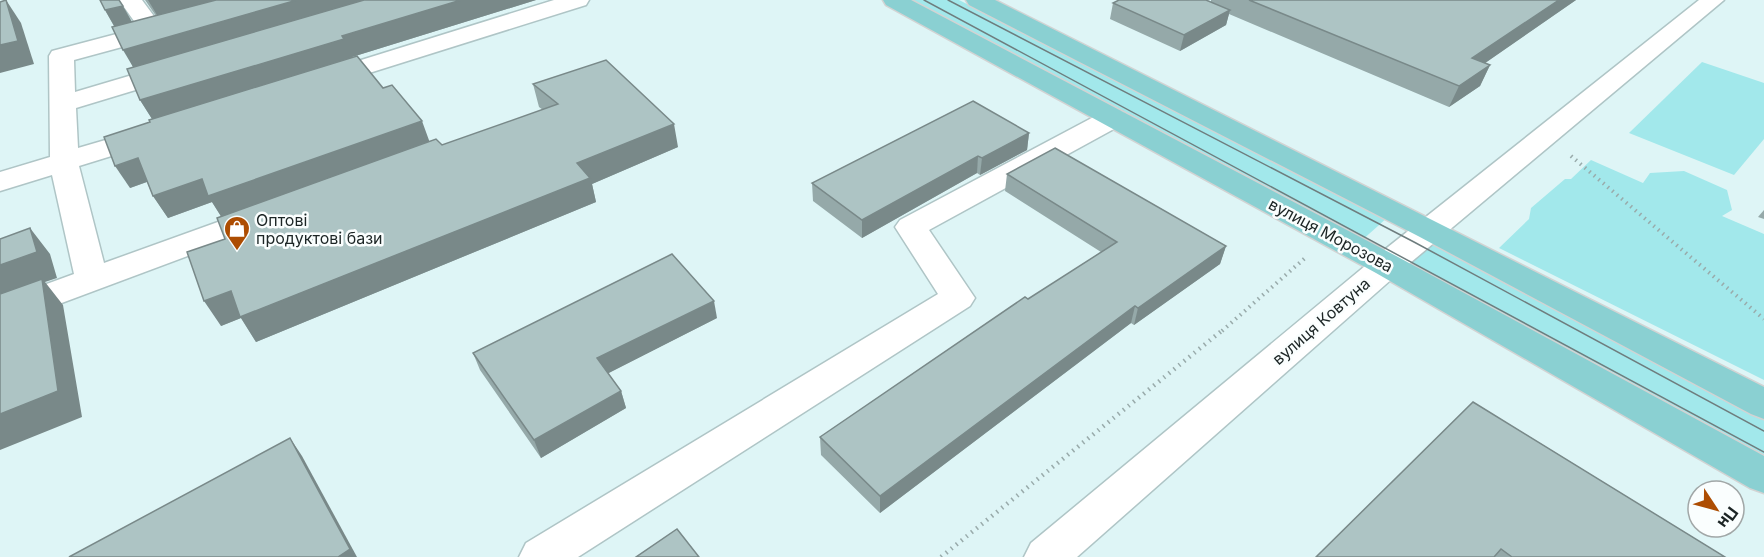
<svg xmlns="http://www.w3.org/2000/svg" width="1764" height="557" font-family="Inter,sans-serif">
	<style>
		.green { fill: #a2e8eb }
		.lines { fill: none; stroke-linecap: round; stroke-linejoin: round }
		.minor-casing { stroke: #afc5c6; stroke-width: 3 }
		.major-casing { stroke: #d2d3d3; stroke-width: 3 }
		.path-far1 { stroke: #99abab; stroke-width: 4; stroke-dasharray: 1.5 4.5; stroke-linecap: butt }
		.path { stroke: #99abab; stroke-width: 4.5; stroke-dasharray: 1.5 5; stroke-linecap: butt }
		.minor { fill: #fff; fill-rule: evenodd }
		.major { fill: #8ad0d2; fill-rule: evenodd }
		.tram { stroke: #6e7d7e; stroke-width: 1.5 }
		.wall { fill: #95a9a9 }
		.shaded-wall { fill: #798989 }
		.building { fill: #adc4c4; stroke: #798989; stroke-width: 1.5 }
		.labels { text-anchor: middle; dominant-baseline: central; stroke-width: 5; stroke-linejoin: round; paint-order: stroke }
		.poi-label { font-size: 16px; fill: #1c2525; stroke: #fafefe; text-anchor: start }
		.street-label { font-size: 16px; fill: #1c2525; stroke: #fafefe }
	</style>
	<rect width="100%" height="100%" fill="#def5f6"/>
	<g class="green">
		<polygon points="911,0 959,0 1388,217 1360,242"/>
		<polygon points="1702,62 1764,83 1764,139 1734,175 1629,133"/>
		<polygon points="1591,160 1643,183 1650,173 1684,171 1727,190 1732,210 1722,216 1764,234 1764,380 1499,248 1529,219 1531,208 1565,179 1571,179"/>
		<polygon points="1432,238 1764,413 1764,465 1402,266"/>
	</g>
	<g class="lines">
		<defs>
			<g id="minor">
				<polygon points="119,0 142,0 159,23 170,24 174,29 170,34 74,60 75,92 176,62 185,65 189,70 185,75 76,108 78,148 150,127 160,129 164,135 160,141 79,166 104,263 254,209 265,206 276,209 280,216 276,223 0,326 0,301 74,274 52,175 0,191 0,172 50,157 49,56 52,51 139,28"/>
				<polygon points="554,0 589,0 586,5 331,85 322,88 313,85 309,80 313,75"/>
				<polygon points="1699,0 1724,0 1410,263 1077,557 1024,557 1031,543 1388,247"/>
				<polygon points="1113,110 1123,112 1127,118 1123,124 929,230 975,298 970,306 578,557 519,557 526,543 938,294 895,227 900,220 1103,112"/>
			</g>
			<g id="major">
				<polygon points="883,0 911,0 1398,257 1764,456 1764,493 1750,488 1376,273 886,5"/>
				<polygon points="966,0 995,0 1764,387 1764,419 1751,414 1418,236 969,5"/>
			</g>
		</defs>
		<use href="#minor" class="minor-casing"/>
		<use href="#major" class="major-casing"/>
		<g class="path-far1">
			<polyline points="1571,156 1764,319"/>
			<polyline points="1222,331 1305,258"/>
		</g>
		<polyline class="path" points="941,557 1224,329"/>
		<use href="#minor" class="minor"/>
		<use href="#major" class="major"/>
		<g class="tram">
			<polyline points="924,0 1764,452"/>
			<polyline points="948,0 1414,242 1764,431"/>
		</g>
	</g>
	<g class="wall">
		<polygon points="145,0 536,0 352,57 383,88 429,141 442,145 543,110 539,107 533,84 678,147 592,184 596,202 256,342 241,318 221,326 225,239 221,216 212,202 168,218 153,196 147,182 130,188 150,122 152,119 140,100 133,67 114,26 105,10 132,22 156,16"/>
		<polygon points="1211,0 1576,0 1485,63 1490,65 1480,86 1449,107 1229,14 1226,25 1180,51 1110,19 1113,3 1211,2"/>
		<polygon points="1029,133 1027,150 980,175 977,173 862,238 813,201 812,183"/>
		<polygon points="1007,174 1226,246 1220,264 1134,325 1131,323 880,513 821,455 820,437 1101,252 1005,191"/>
		<polygon points="1764,210 1764,219 1758,217"/>
		<polygon points="717,318 608,373 621,391 626,408 541,458 480,370 473,353"/>
		<polygon points="1473,402 1725,557 1316,557"/>
	</g>
	<g class="shaded-wall">
		<polygon points="6,0 21,23 34,64 0,73 0,45"/>
		<polygon points="148,0 235,0 160,20"/>
		<polygon points="297,0 378,0 136,72 123,50"/>
		<polygon points="461,0 536,0 352,57 353,60 154,122 140,100 342,36"/>
		<polygon points="1559,0 1576,0 1462,79 1472,58"/>
		<polygon points="123,6 135,27 117,31 105,10"/>
		<polygon points="1230,10 1226,25 1180,51 1184,35"/>
		<polygon points="1490,65 1480,86 1449,107 1459,86"/>
		<polygon points="422,121 430,143 222,218 212,202 168,218 153,196 202,179"/>
		<polygon points="674,124 678,147 592,184 596,202 256,342 241,318 221,326 204,301 577,163"/>
		<polygon points="1029,133 1027,150 980,175 982,158"/>
		<polygon points="978,156 977,173 862,238 862,220"/>
		<polygon points="138,158 152,180 130,188 115,166"/>
		<polygon points="30,228 50,254 57,278 45,282 63,305 82,417 0,450 0,265"/>
		<polygon points="1226,246 1220,264 1134,325 1138,308"/>
		<polygon points="714,301 717,318 603,376 597,358"/>
		<polygon points="1135,306 1131,323 880,513 880,496"/>
		<polygon points="621,391 626,408 541,458 534,440"/>
		<polygon points="290,438 302,456 357,557 338,557"/>
	</g>
	<g class="building">
		<polygon points="6,0 18,41 0,45 0,2"/>
		<polygon points="100,0 119,0 123,6 105,10"/>
		<polygon points="216,0 297,0 123,50 112,27"/>
		<polygon points="364,0 461,0 342,36 344,39 140,100 127,69"/>
		<polygon points="1119,0 1206,0 1230,10 1184,35 1113,3"/>
		<polygon points="1249,0 1559,0 1472,58 1490,65 1459,86"/>
		<polygon points="357,56 383,88 392,85 422,121 208,196 202,179 153,196 138,158 115,166 104,137 150,122 149,120"/>
		<polygon points="606,60 674,124 577,163 590,178 240,317 231,291 204,301 187,252 225,239 217,218 436,139 442,145 558,104 533,84"/>
		<polygon points="973,101 1029,133 982,158 978,156 862,220 812,183"/>
		<polygon points="1055,148 1226,246 1138,308 1135,306 880,496 820,437 1025,297 1028,299 1117,242 1007,174"/>
		<polygon points="30,228 37,252 0,265 0,239"/>
		<polygon points="672,254 714,301 597,358 621,391 534,440 473,353"/>
		<polygon points="42,279 58,391 0,414 0,294"/>
		<polygon points="1473,402 1725,557 1512,557 1501,549 1494,557 1316,557"/>
		<polygon points="290,438 350,549 338,557 69,557"/>
		<polygon points="677,529 699,557 636,557"/>
	</g>
	<defs>
		<symbol id="shop-pin" viewBox="-11 -11 22 30"><path d="M0 17L-7.5 6A9.5 9.5 0 1 1 7.5 6Z" fill="#ad4d02" stroke="#fafefe"/><path d="M-5-2.5h2.3a2.7 3.5 0 0 1 5.4 0H5L5.5 6h-11ZM-1.5-2.5h3a1.5 2.3 0 0 0-3 0Z" fill="#fff"/></symbol>
	</defs>
	<g fill-rule="evenodd">
		<use href="#shop-pin" x="222" y="214" width="30" height="40"/>
	</g>
	<g class="labels">
		<g class="poi-label">
			<text x="256" y="220">Оптові<tspan x="256" dy="18">продуктові бази</tspan></text>
		</g>
		<g class="street-label">
			<text transform="translate(1331 235) rotate(28)">вулиця Морозова</text>
			<text transform="translate(1321 321) rotate(-41)">вулиця Ковтуна</text>
		</g>
	</g>
	<g transform="translate(1716 509) rotate(126)"><circle r="28" fill="#fafefe" stroke="#a1a7a7" stroke-width="1.5"/>
	<path d="M0-4.5L10 22L0 15L-10 22Z" fill="#ad4d02"/>
	<text y="-9" font-size="16" font-weight="bold" text-anchor="middle" fill="#1c2525">Пн</text>
	</g>
</svg>
